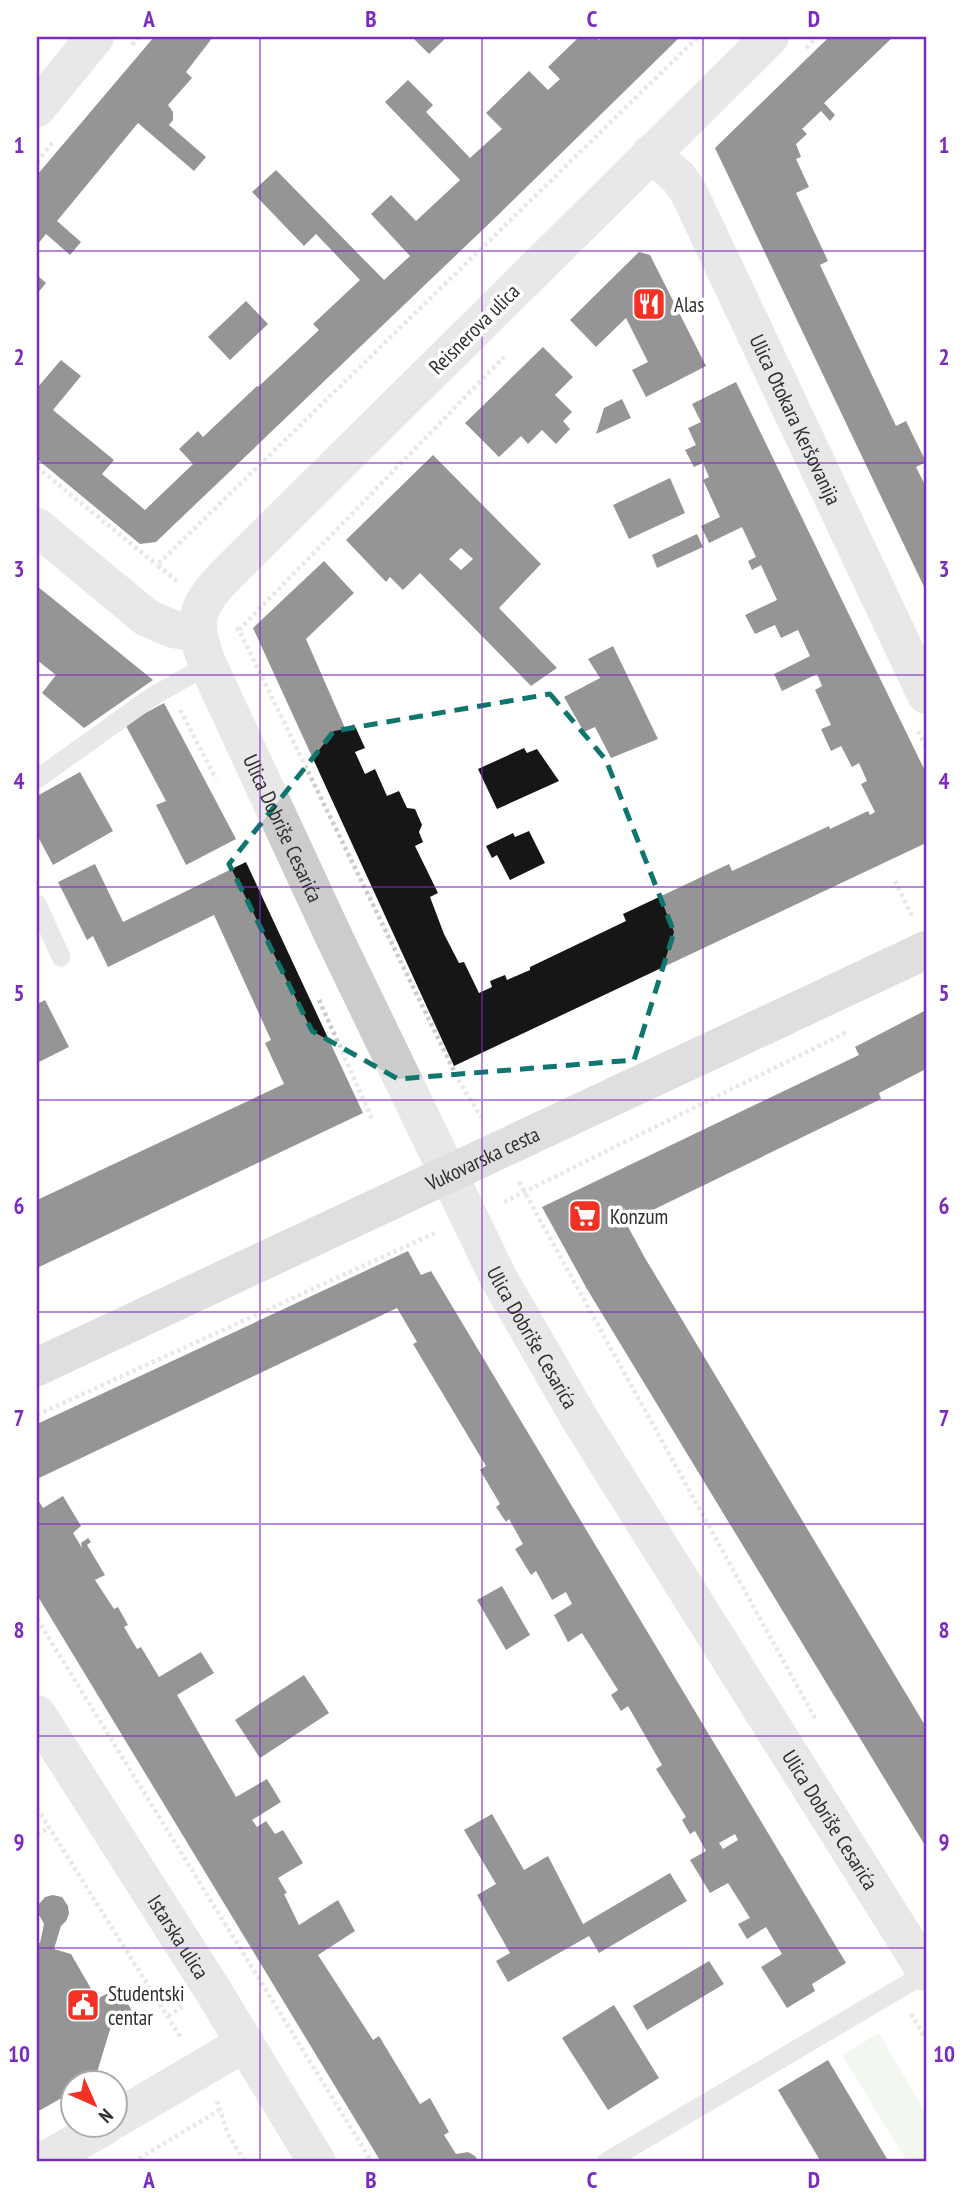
<svg xmlns="http://www.w3.org/2000/svg" width="963" height="2199" font-family="'PT Sans Narrow',sans-serif">
	<style>
		.green { fill: #e3eedc }
		.building { fill: #161616; fill-rule: evenodd }
		.lines { fill: none; stroke-linecap: round; stroke-linejoin: round }
		.path { stroke: #ccc; stroke-width: 4.5; stroke-dasharray: 3.5 3.5; stroke-linecap: butt }
		.service { stroke: #ccc; stroke-width: 19 }
		.minor { stroke: #ccc; stroke-width: 38 }
		.secondary { stroke: #b9b9b9; stroke-width: 38 }
		.marked { fill: none; stroke: #0f766e; stroke-width: 5; stroke-dasharray: 14 9; stroke-linejoin: round }
		.grid { fill: none; stroke: #7b2cbf; stroke-width: 2; stroke-opacity: 0.55 }
		.labels { text-anchor: middle; dominant-baseline: central; stroke-width: 7; stroke-linejoin: round; paint-order: stroke }
		.poi-label { font-size: 21px; fill: #2f2f2f; stroke: #fff; text-anchor: start }
		.street-label { font-size: 21px; fill: #2f2f2f; stroke: #fff }
		.neatline { fill: none; stroke: #7b2cbf; stroke-width: 2.5 }
		.grid-label { font-size: 23px; text-anchor: middle; font-weight: bold; fill: #7b2cbf }
	</style>
	<rect width="100%" height="100%" fill="#fff"/>
	<polygon class="green" points="879,2033 926,2114 926,2162 907,2162 842,2055"/>
	<g class="building">
		<polygon points="154,37 213,37 186,72 192,78 168,105 173,112 173,120 169,125 206,157 194,171 138,123 57,221 81,242 70,255 46,234 37,245 37,175"/>
		<polygon points="412,37 447,37 429,54"/>
		<polygon points="579,37 596,37 599,40 602,37 680,37 496,217 156,542 140,544 37,459 37,388 61,360 81,376 53,410 114,460 102,474 145,510 193,464 179,449 198,431 203,437 257,386 258,387 319,330 313,324 360,280 316,234 304,246 252,192 276,170 384,280 410,256 371,214 391,195 416,221 460,180 385,102 408,80 433,105 426,112 470,158 502,129 486,113 529,71 548,90 560,79 548,67"/>
		<polygon points="829,37 893,37 824,103 835,115 830,121 821,111 802,129 807,134 796,144 801,157 796,159 809,187 796,193 828,261 820,265 896,426 906,421 926,462 916,467 926,487 926,591 715,148"/>
		<polygon points="639,252 650,255 706,366 646,397 632,370 648,362 626,318 596,347 570,320"/>
		<polygon points="37,275 46,283 37,294"/>
		<polygon points="246,301 268,324 230,360 208,337"/>
		<polygon points="543,347 573,377 555,395 572,412 563,421 570,429 556,444 542,430 528,444 521,436 499,457 465,423"/>
		<polygon points="736,382 926,773 926,843 454,1066 253,628 324,561 354,593 306,639 345,728 354,724 365,748 355,752 365,774 375,769 387,796 399,791 407,808 415,809 422,825 419,832 423,842 415,846 438,893 430,897 444,934 459,963 464,962 479,993 492,987 490,981 505,975 507,980 530,970 530,967 626,921 623,914 729,864 732,871 829,826 830,829 868,811 870,815 875,812 861,784 867,781 859,763 852,767 841,746 831,751 821,729 831,725 815,690 822,686 817,674 782,691 774,674 810,656 798,630 781,638 775,625 755,634 745,615 777,600 761,565 752,570 748,561 756,557 742,527 709,543 701,526 720,517 703,480 709,477 703,463 694,467 685,450 696,445 688,428 701,422 692,404"/>
		<polygon points="622,399 631,418 596,434 604,408"/>
		<path d="M433 455 541 564 499 608 557 668 531 686 420 573 403 590 390 577 386 582 346 540ZM461 548 473 559 461 570 449 559Z"/>
		<polygon points="670,478 685,513 629,539 613,505"/>
		<polygon points="697,534 703,547 657,568 652,555"/>
		<polygon points="37,586 153,680 84,728 42,693 56,675 37,660"/>
		<polygon points="613,646 658,739 611,758 595,727 584,732 564,697 600,678 588,659"/>
		<polygon points="164,703 236,839 186,865 156,805 166,801 125,724"/>
		<polygon points="524,748 527,753 537,749 559,781 497,809 478,769"/>
		<polygon points="80,772 113,831 53,865 37,835 37,796"/>
		<polygon points="529,831 545,863 510,880 497,855 492,858 486,846 513,833 515,837"/>
		<polygon points="246,862 363,1113 37,1268 37,1200 284,1084 265,1043 271,1040 214,915 108,967 93,936 87,940 58,882 95,864 123,922"/>
		<polygon points="45,1000 69,1047 37,1063 37,1004"/>
		<polygon points="926,1010 926,1069 879,1093 881,1099 626,1223 645,1258 926,1727 926,1847 587,1289 542,1207 859,1055 855,1047"/>
		<path d="M408 1251 421 1275 431 1271 846 1963 812 1984 815 1991 787 2008 761 1967 782 1954 766 1927 747 1939 738 1924 750 1918 728 1883 710 1893 690 1860 706 1851 695 1831 690 1834 682 1820 686 1817 656 1769 662 1765 628 1706 621 1711 611 1695 618 1690 582 1633 568 1642 554 1615 572 1604 566 1592 552 1600 536 1571 531 1575 515 1549 523 1544 509 1519 506 1522 496 1507 500 1504 480 1470 486 1466 413 1344 417 1342 397 1308 37 1479V1424ZM735 1834 738 1840 723 1849 719 1843Z"/>
		<polygon points="63,1496 81,1526 73,1533 82,1548 81,1543 88,1538 91,1542 87,1545 105,1575 95,1580 114,1609 118,1607 128,1625 124,1627 137,1649 141,1647 159,1677 201,1652 214,1673 177,1695 236,1797 267,1779 281,1802 252,1820 257,1827 266,1821 275,1834 283,1830 303,1863 278,1878 287,1893 284,1894 299,1925 338,1900 355,1931 318,1955 373,2040 379,2036 420,2104 430,2098 449,2132 444,2135 456,2154 468,2152 475,2156 479,2162 381,2162 37,1595 37,1498 43,1508"/>
		<polygon points="502,1586 530,1635 506,1650 477,1600"/>
		<polygon points="304,1675 329,1713 260,1758 235,1720"/>
		<polygon points="492,1814 524,1870 548,1856 583,1924 670,1873 687,1901 599,1953 589,1936 508,1982 496,1961 510,1953 477,1895 496,1884 464,1830"/>
		<polygon points="53,1895 62,1897 68,1906 69,1914 66,1921 61,1926 54,1949 71,1954 97,1999 119,1987 132,2011 112,2023 95,2079 87,2084 74,2084 74,2091 37,2112 37,1942 40,1943 44,1924 38,1913 39,1904 45,1897"/>
		<polygon points="709,1961 724,1984 647,2030 633,2006"/>
		<polygon points="614,2005 659,2078 608,2110 562,2038"/>
		<polygon points="828,2060 889,2162 821,2162 778,2090"/>
	</g>
	<g class="lines">
		<g class="path">
			<polyline points="132,45 139,37"/>
			<polyline points="806,48 817,37"/>
			<polyline points="37,162 54,141"/>
			<polyline points="37,467 157,565"/>
			<polyline points="177,581 157,565 698,37"/>
			<polyline points="236,628 239,630 459,1081 481,1117"/>
			<polyline points="239,630 504,357"/>
			<polyline points="180,710 216,779"/>
			<polyline points="918,731 926,747"/>
			<polyline points="895,881 912,916"/>
			<polyline points="319,1000 373,1121"/>
			<polyline points="519,1182 816,1720"/>
			<polyline points="504,1202 847,1032"/>
			<polyline points="37,1415 435,1233"/>
			<polyline points="37,1619 372,2162"/>
			<polyline points="37,1808 181,2038"/>
			<polyline points="37,1835 48,1828"/>
			<polyline points="911,2014 926,2039"/>
			<polyline points="168,2016 182,2007"/>
			<polyline points="217,2101 228,2134 245,2162"/>
			<polyline points="133,2162 218,2111"/>
		</g>
		<g class="service">
			<polyline points="37,779 153,696 208,665"/>
			<polyline points="37,904 61,957"/>
			<polyline points="606,2162 926,1973"/>
		</g>
		<g class="minor">
			<path id="s1" d="M770 37 230 571C197 605 189 619 208 665L333 935 499 1279 581 1421 926 1972"/>
			<polyline points="37,108 95,37"/>
			<path id="s2" d="M651 153 679 178 689 193 926 695"/>
			<polyline points="37,527 147,618 173,629 197,633"/>
			<path id="s3" d="M37 1714 212 1989 317 2162"/>
			<polyline points="116,2119 245,2043"/>
			<polyline points="42,2162 105,2126"/>
		</g>
		<path class="secondary" id="s4" d="M37 1367 926 950"/>
	</g>
	<path d="M0 0H963V2199H0ZM550 694 606 760 674 932 634 1060 398 1079 312 1031 229 864 334 731Z" fill="#fff" fill-opacity=".55" fill-rule="evenodd"/>
	<path class="marked" d="M550 694 606 760 674 932 634 1060 398 1079 312 1031 229 864 334 731Z"/>
	<path class="grid" d="M260 37V2162M482 37V2162M703 37V2162M37 251H926M37 463H926M37 675H926M37 887H926M37 1100H926M37 1312H926M37 1524H926M37 1736H926M37 1948H926"/>
	<defs>
		<symbol id="restaurant-square" viewBox="-11 -11 22 22"><rect x="-9" y="-9" width="18" height="18" rx="4" fill="#f33124" stroke="#fff"/><path d="M-5-6h1v4h1v-4h1v4h1v-4h1v5L-1.5 .5V6h-2V.5L-5-1ZM5-6V6H3V1.5H1.5Q1.5-4 5-6Z" fill="#fff"/></symbol>
		<symbol id="supermarket-square" viewBox="-11 -11 22 22"><rect x="-9" y="-9" width="18" height="18" rx="4" fill="#f33124" stroke="#fff"/><path d="M-6-5.5h2.5l.6 2H6L4.5 2H-2.5L-4.4-4H-6ZM-1.5 3.2a1.3 1.3 0 1 0 .1 0ZM3 3.2a1.3 1.3 0 1 0 .1 0Z" fill="#fff"/></symbol>
		<symbol id="civic-square" viewBox="-11 -11 22 22"><rect x="-9" y="-9" width="18" height="18" rx="4" fill="#f33124" stroke="#fff"/><path d="M-.6-6.5H3V-4.5H.6V-3L4-1V1h2V6H-6V1h2V-1L-.6-3ZM-1.2 2.5V6h2.4V2.5Z" fill="#fff"/></symbol>
	</defs>
	<g fill-rule="evenodd">
		<use href="#restaurant-square" x="630" y="285" width="38" height="38"/>
		<use href="#supermarket-square" x="566" y="1197" width="38" height="38"/>
		<use href="#civic-square" x="64" y="1986" width="38" height="38"/>
	</g>
	<g class="labels">
		<g class="poi-label">
			<text x="674" y="304">Alas</text>
			<text x="610" y="1216">Konzum</text>
			<text x="108" y="1993">Studentski<tspan x="108" dy="24">centar</tspan></text>
		</g>
		<g class="street-label">
			<text transform="translate(474 329) rotate(-45)">Reisnerova ulica</text>
			<text stroke="none"><textPath href="#s2" startOffset="306">Ulica Otokara Keršovanija</textPath></text>
			<text stroke="none"><textPath href="#s1" startOffset="1045">Ulica Dobriše Cesarića</textPath></text>
			<text stroke="none"><textPath href="#s4" startOffset="492">Vukovarska cesta</textPath></text>
			<text stroke="none"><textPath href="#s1" startOffset="1612">Ulica Dobriše Cesarića</textPath></text>
			<text stroke="none"><textPath href="#s1" startOffset="2179">Ulica Dobriše Cesarića</textPath></text>
			<text stroke="none"><textPath href="#s3" startOffset="264">Istarska ulica</textPath></text>
		</g>
	</g>
	<rect width="963" height="2199" fill="none" stroke="#ffffff" stroke-width="77"/>
	<g transform="translate(94 2104) rotate(135)"><circle r="33" fill="#ffffff" stroke="#acacac" stroke-width="2"/>
	<path d="M0-5L12 26L0 18L-12 26Z" fill="#f33124"/>
	<text y="-10" font-size="19" font-weight="bold" text-anchor="middle" fill="#2f2f2f">N</text>
	</g>
	<rect x="38" y="38" width="887" height="2122" class="neatline"/>
	<g class="grid-label">
		<text x="149" y="27">A</text>
		<text x="371" y="27">B</text>
		<text x="592" y="27">C</text>
		<text x="814" y="27">D</text>
		<text x="19" y="153">1</text>
		<text x="944" y="153">1</text>
		<text x="19" y="365">2</text>
		<text x="944" y="365">2</text>
		<text x="19" y="577">3</text>
		<text x="944" y="577">3</text>
		<text x="19" y="789">4</text>
		<text x="944" y="789">4</text>
		<text x="19" y="1001">5</text>
		<text x="944" y="1001">5</text>
		<text x="19" y="1214">6</text>
		<text x="944" y="1214">6</text>
		<text x="19" y="1426">7</text>
		<text x="944" y="1426">7</text>
		<text x="19" y="1638">8</text>
		<text x="944" y="1638">8</text>
		<text x="19" y="1850">9</text>
		<text x="944" y="1850">9</text>
		<text x="19" y="2062">10</text>
		<text x="944" y="2062">10</text>
		<text x="149" y="2188">A</text>
		<text x="371" y="2188">B</text>
		<text x="592" y="2188">C</text>
		<text x="814" y="2188">D</text>
	</g>
</svg>
